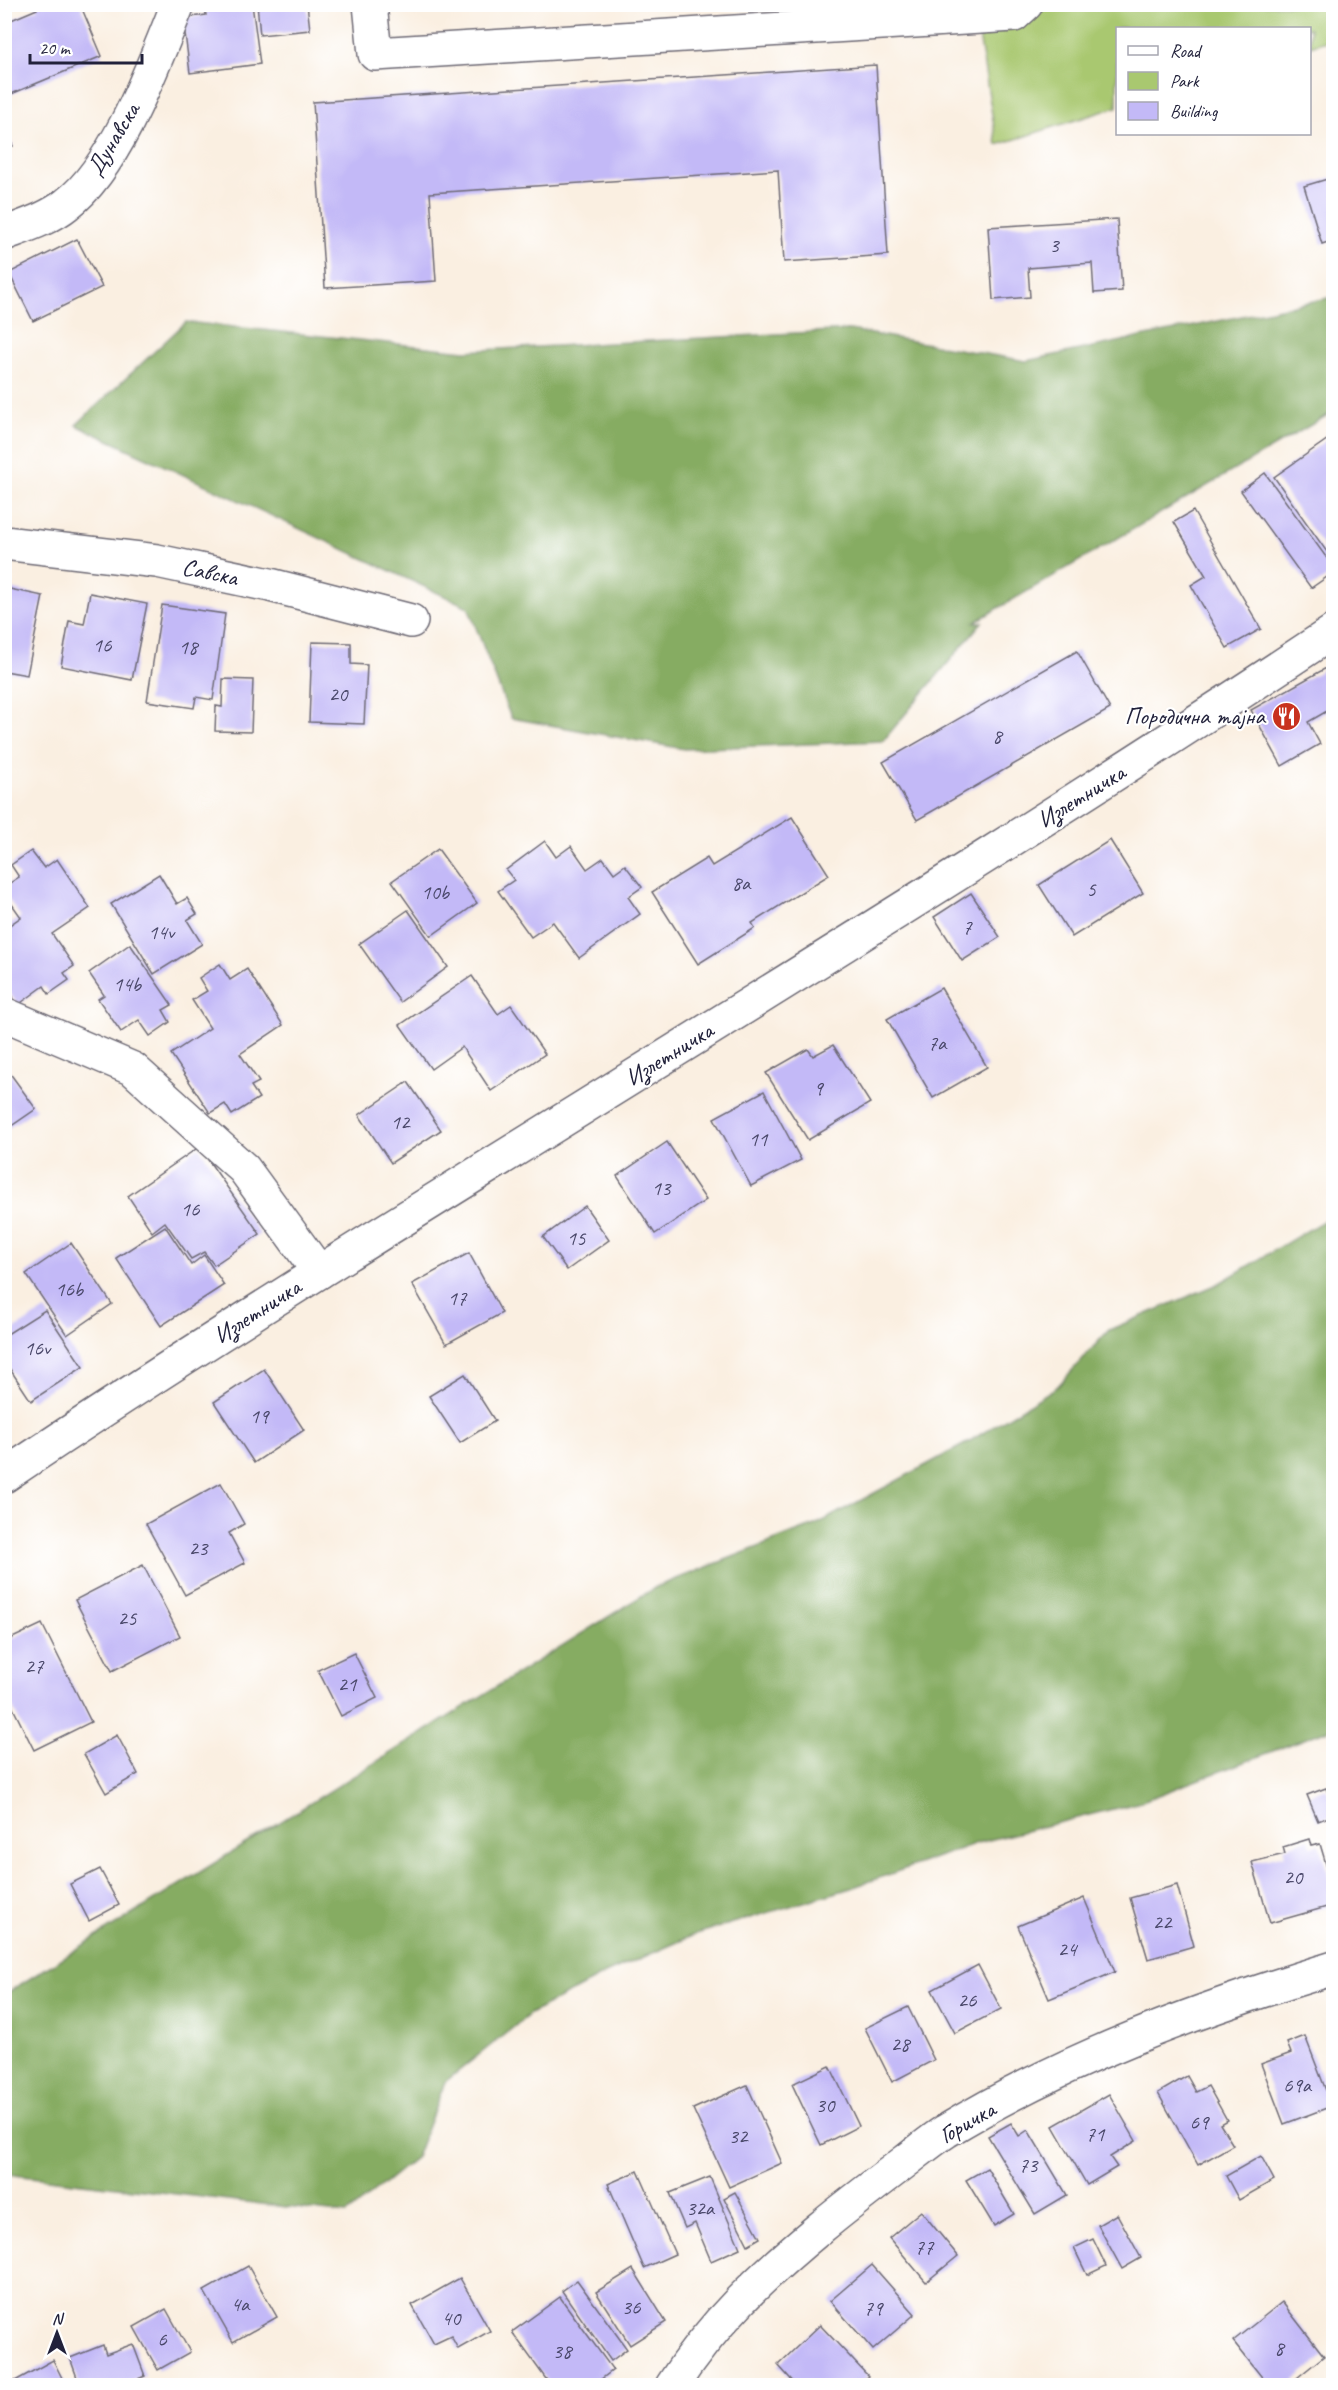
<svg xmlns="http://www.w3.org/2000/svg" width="1338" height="2390" font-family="Caveat,sans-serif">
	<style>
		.green { fill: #a9c870; stroke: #667556; stroke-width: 1.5 }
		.forest { fill: #86ac62; stroke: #54674e; stroke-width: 1.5 }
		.building { fill: #c3b9f7 }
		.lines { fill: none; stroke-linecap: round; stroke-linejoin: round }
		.minor-casing { stroke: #6e6a75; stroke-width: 36 }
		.minor { stroke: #fff; stroke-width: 33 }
		.labels { text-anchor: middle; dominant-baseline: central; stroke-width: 4.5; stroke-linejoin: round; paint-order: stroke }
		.number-label { font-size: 21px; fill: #4a486a }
		.street-label { font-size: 24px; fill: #22223b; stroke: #fff }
		.poi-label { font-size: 24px; fill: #22223b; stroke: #fff; text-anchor: end }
	</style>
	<rect width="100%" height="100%" fill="#fff"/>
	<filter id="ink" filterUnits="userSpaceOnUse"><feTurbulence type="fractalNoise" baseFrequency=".0167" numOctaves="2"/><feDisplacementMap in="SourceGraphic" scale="12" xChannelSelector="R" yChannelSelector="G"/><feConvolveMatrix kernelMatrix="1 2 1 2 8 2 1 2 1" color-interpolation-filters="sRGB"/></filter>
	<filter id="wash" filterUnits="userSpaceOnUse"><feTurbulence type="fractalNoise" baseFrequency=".008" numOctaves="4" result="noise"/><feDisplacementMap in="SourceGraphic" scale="24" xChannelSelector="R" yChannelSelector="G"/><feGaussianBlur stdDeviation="1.35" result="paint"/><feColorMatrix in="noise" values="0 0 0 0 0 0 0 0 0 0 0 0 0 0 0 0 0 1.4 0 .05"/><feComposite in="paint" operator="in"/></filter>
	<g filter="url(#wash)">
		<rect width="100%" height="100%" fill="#faefe1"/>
		<polygon class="green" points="974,5 1333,5 1333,39 1310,46 1310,28 1118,28 1117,107 997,145"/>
		<g class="forest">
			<polygon points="1333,297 1333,412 973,623 982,622 883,741 684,749 511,718 468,607 76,425 186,322 465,351 850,330 1026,361"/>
			<polygon points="1333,1215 1333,1728 1137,1803 977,1843 851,1888 696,1934 605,1974 530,2014 445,2082 416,2157 347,2214 5,2174 5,1994 656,1587 817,1524 965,1444 1057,1387 1109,1330 1218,1284"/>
		</g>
		<g id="blocks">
			<g class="building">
				<polygon points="35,4 80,4 102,56 4,97 4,23 37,9"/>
				<polygon points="205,4 252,4 260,64 190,73 183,18 206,15"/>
				<polygon points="257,4 307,4 310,30 260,35"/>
				<polygon points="876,65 888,255 784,262 778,170 430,193 436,281 325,288 313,102"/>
				<polygon points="4,126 13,146 4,149"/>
				<polygon points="1334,177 1334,240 1322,244 1304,186"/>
				<polygon points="1117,219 1122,291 1094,293 1092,263 1028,268 1030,297 993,300 988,227"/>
				<polygon points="77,239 102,287 33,321 9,273"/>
				<polygon points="1331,437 1334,441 1334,562 1274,477"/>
				<polygon points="1265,473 1334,568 1334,572 1311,588 1241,491"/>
				<polygon points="1193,511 1261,629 1227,648 1191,585 1206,576 1174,522"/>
				<polygon points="5,588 43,596 27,675 5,671"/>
				<polygon points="90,593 147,604 132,680 61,666 69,621 84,624"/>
				<polygon points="162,605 225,614 213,700 196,697 194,708 147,701"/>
				<polygon points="312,642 351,643 351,664 367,665 364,724 309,722"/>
				<polygon points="1077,651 1110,709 917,820 883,762"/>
				<polygon points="1328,667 1334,676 1334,707 1308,722 1320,744 1282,766 1251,710"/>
				<polygon points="223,679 253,680 251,732 215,731 216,706 222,707"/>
				<polygon points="792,817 829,875 752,923 755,928 698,964 652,892 707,858 712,866"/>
				<polygon points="1110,840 1143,893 1072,937 1039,885"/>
				<polygon points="545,841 556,857 571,846 587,869 603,858 614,873 625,865 642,887 628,897 640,914 579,958 553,922 531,937 498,891 514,880 506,870"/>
				<polygon points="438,849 477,903 431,936 392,881"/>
				<polygon points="31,851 44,868 57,859 90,908 52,934 74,966 64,973 69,980 49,994 44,986 18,1005 4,985 4,929 21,917 4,893 4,887 19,877 11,865"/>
				<polygon points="159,874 177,904 187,898 197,914 187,920 202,944 154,974 111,904"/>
				<polygon points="971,893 1000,937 962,961 934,917"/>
				<polygon points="408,910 448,967 400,1002 359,944"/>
				<polygon points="130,944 172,1005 163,1010 170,1022 150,1036 139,1020 121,1032 98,999 104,995 89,973"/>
				<polygon points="220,964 230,980 247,969 283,1025 240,1054 259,1082 251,1086 259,1098 232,1115 225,1104 210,1113 171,1054 210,1028 192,1000 207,991 199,978"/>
				<polygon points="472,976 498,1014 511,1005 545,1054 491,1091 462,1047 431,1069 400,1025"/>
				<polygon points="941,988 987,1067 933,1098 887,1019"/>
				<polygon points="833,1045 870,1103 808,1140 766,1073 808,1049 813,1056"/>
				<polygon points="4,1065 36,1109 4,1131"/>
				<polygon points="408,1082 441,1130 391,1163 359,1115"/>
				<polygon points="764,1091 801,1160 751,1186 714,1118"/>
				<polygon points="667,1142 706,1200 655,1234 617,1176"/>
				<polygon points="199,1147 260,1234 214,1265 204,1252 191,1259 165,1222 152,1232 128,1196"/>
				<polygon points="585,1206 609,1240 567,1270 543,1237"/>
				<polygon points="165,1226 191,1265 204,1255 224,1285 161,1326 116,1258"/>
				<polygon points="71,1243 112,1304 67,1335 26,1274"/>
				<polygon points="469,1253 502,1313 446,1344 412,1284"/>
				<polygon points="45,1310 83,1367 31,1401 4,1360 4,1336"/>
				<polygon points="264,1369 304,1430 254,1463 214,1402"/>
				<polygon points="465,1374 495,1421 460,1443 429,1396"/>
				<polygon points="221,1483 244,1524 229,1533 245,1563 185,1595 146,1524"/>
				<polygon points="143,1565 180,1636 112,1671 75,1600"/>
				<polygon points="42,1624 91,1722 34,1750 4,1690 4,1642"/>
				<polygon points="354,1653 377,1698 341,1716 318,1670"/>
				<polygon points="117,1735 138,1774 106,1793 84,1754"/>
				<polygon points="1326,1788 1334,1806 1334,1815 1318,1821 1307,1795"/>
				<polygon points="1309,1839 1311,1846 1320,1844 1334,1891 1334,1905 1270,1923 1252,1862 1285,1854 1283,1847"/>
				<polygon points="100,1869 119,1905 89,1921 70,1884"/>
				<polygon points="1177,1885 1194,1946 1148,1959 1130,1898"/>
				<polygon points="1084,1898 1115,1972 1049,1999 1018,1926"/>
				<polygon points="978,1965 1001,2009 955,2033 932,1990"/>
				<polygon points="908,2007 934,2060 892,2082 865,2028"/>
				<polygon points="1305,2036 1332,2106 1284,2124 1261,2064 1291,2053 1287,2043"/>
				<polygon points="830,2066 859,2126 821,2145 792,2084"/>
				<polygon points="1187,2076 1196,2092 1208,2086 1227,2120 1220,2124 1233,2145 1198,2165 1158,2093"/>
				<polygon points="747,2085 782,2163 729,2187 693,2109"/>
				<polygon points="1109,2094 1136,2141 1110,2157 1117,2167 1087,2185 1053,2126"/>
				<polygon points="1011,2123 1019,2136 1028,2130 1067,2195 1035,2214 988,2136"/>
				<polygon points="1261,2156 1274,2180 1239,2200 1226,2176"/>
				<polygon points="987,2168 1014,2214 994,2226 966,2180"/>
				<polygon points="638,2171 675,2254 644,2268 608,2184"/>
				<polygon points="710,2177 740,2248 711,2261 695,2223 685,2228 670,2193"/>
				<polygon points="735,2192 760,2238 748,2245 724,2198"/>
				<polygon points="921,2211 958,2256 926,2282 889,2238"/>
				<polygon points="1117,2214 1141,2258 1122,2269 1098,2225"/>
				<polygon points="1093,2239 1106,2266 1087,2275 1074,2248"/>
				<polygon points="872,2265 915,2314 873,2350 830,2301"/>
				<polygon points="248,2266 277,2317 233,2342 204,2291"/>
				<polygon points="633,2269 666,2322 630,2345 596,2292"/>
				<polygon points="460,2278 490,2331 458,2349 451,2336 434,2344 412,2305"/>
				<polygon points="577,2280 627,2349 611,2361 562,2291"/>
				<polygon points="560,2297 613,2370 592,2386 551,2386 512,2332"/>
				<polygon points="1282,2302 1324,2356 1287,2386 1269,2386 1233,2341"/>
				<polygon points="166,2309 190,2352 158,2370 134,2327"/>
				<polygon points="820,2325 868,2376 858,2386 797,2386 778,2365"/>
				<polygon points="133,2344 145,2376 121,2386 80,2386 70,2358 103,2345 106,2354"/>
				<polygon points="53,2360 66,2386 6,2386"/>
			</g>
		</g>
	</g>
	<g filter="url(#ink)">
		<use href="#blocks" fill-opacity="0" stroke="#6e6a75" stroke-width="1.5"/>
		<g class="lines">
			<defs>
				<g id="minor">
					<polyline points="370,4 375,54 1014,15 1026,4"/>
					<path d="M4 234C25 226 50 218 67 204 117 166 154 63 178 4"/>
					<polyline points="4,543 157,561 270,585 411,621"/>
					<polyline points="4,1014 133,1069 244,1169 319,1272"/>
					<path d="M4 1476C184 1355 368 1241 552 1127 814 964 1077 802 1334 631"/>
					<path d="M672 2386C711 2324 764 2274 820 2228 848 2205 877 2183 906 2161 919 2151 932 2140 946 2131 1066 2058 1199 2009 1334 1968"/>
				</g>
			</defs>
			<use href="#minor" class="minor-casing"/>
			<use href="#minor" class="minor"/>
		</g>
	</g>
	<defs>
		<symbol id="restaurant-disc" viewBox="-11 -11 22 22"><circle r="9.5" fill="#c8321e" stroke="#fff"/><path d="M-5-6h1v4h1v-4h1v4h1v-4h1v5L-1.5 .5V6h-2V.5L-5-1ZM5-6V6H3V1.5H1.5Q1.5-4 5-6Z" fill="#fff"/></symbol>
	</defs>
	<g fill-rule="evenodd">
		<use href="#restaurant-disc" x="1270" y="700" width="33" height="33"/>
	</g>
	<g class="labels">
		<g class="number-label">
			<text x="1054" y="245">3</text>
			<text x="102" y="645">16</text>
			<text x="188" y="647">18</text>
			<text x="338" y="694">20</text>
			<text x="997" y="736">8</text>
			<text x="741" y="883">8a</text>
			<text x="1091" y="889">5</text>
			<text x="435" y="892">10b</text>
			<text x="967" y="927">7</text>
			<text x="161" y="932">14v</text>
			<text x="127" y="984">14b</text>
			<text x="937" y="1043">7a</text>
			<text x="818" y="1088">9</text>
			<text x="400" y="1122">12</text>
			<text x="758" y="1139">11</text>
			<text x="661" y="1188">13</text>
			<text x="190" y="1209">16</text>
			<text x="576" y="1238">15</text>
			<text x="69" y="1289">16b</text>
			<text x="457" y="1298">17</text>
			<text x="37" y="1348">16v</text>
			<text x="259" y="1416">19</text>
			<text x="198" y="1548">23</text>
			<text x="127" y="1618">25</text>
			<text x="34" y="1666">27</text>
			<text x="347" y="1684">21</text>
			<text x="1293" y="1877">20</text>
			<text x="1162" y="1922">22</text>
			<text x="1067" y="1949">24</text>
			<text x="967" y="2000">26</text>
			<text x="900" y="2044">28</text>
			<text x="1297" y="2085">69a</text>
			<text x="825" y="2105">30</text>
			<text x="1199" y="2122">69</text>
			<text x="1095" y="2134">71</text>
			<text x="738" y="2136">32</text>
			<text x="1028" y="2165">73</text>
			<text x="700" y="2208">32a</text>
			<text x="924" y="2247">77</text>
			<text x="240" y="2304">4a</text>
			<text x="631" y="2307">36</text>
			<text x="873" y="2308">79</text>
			<text x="451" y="2318">40</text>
			<text x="162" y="2339">6</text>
			<text x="1279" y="2348">8</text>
			<text x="562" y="2351">38</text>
		</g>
		<g class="street-label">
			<text transform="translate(113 139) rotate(-59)">Дунавска</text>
			<text transform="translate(210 572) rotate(12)">Савска</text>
			<text transform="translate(1081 796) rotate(-32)">Излетничка</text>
			<text transform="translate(669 1054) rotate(-32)">Излетничка</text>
			<text transform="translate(257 1311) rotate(-33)">Излетничка</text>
			<text transform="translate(967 2122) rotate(-30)">Горичка</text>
		</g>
		<g class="poi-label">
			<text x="1265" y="716">Породична тајна</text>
		</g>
	</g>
	<rect width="1338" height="2390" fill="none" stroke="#fff" stroke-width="24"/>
	<rect x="1116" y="27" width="195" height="108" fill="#ffffff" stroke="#a7a7b1" stroke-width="1.5"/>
	<rect x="1128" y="46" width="30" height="9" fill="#ffffff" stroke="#a7a7b1" stroke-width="1.5"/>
	<text x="1170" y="57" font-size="18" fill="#22223b">Road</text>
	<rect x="1128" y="72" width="30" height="18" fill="#a9c870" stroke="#a7a7b1" stroke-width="1.5"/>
	<text x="1170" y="87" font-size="18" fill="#22223b">Park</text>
	<rect x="1128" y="102" width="30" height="18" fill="#c3b9f7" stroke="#a7a7b1" stroke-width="1.5"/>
	<text x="1170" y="117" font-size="18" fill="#22223b">Building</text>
	<g transform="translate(57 2333)" stroke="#ffffff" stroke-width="4.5" paint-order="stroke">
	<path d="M0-4.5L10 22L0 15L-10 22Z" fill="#22223b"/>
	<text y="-9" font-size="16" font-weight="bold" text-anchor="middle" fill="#22223b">N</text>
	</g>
	<path d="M30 54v9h112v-9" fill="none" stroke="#22223b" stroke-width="3"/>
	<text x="39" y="54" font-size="18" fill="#22223b" stroke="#ffffff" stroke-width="4.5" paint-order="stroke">20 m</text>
</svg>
